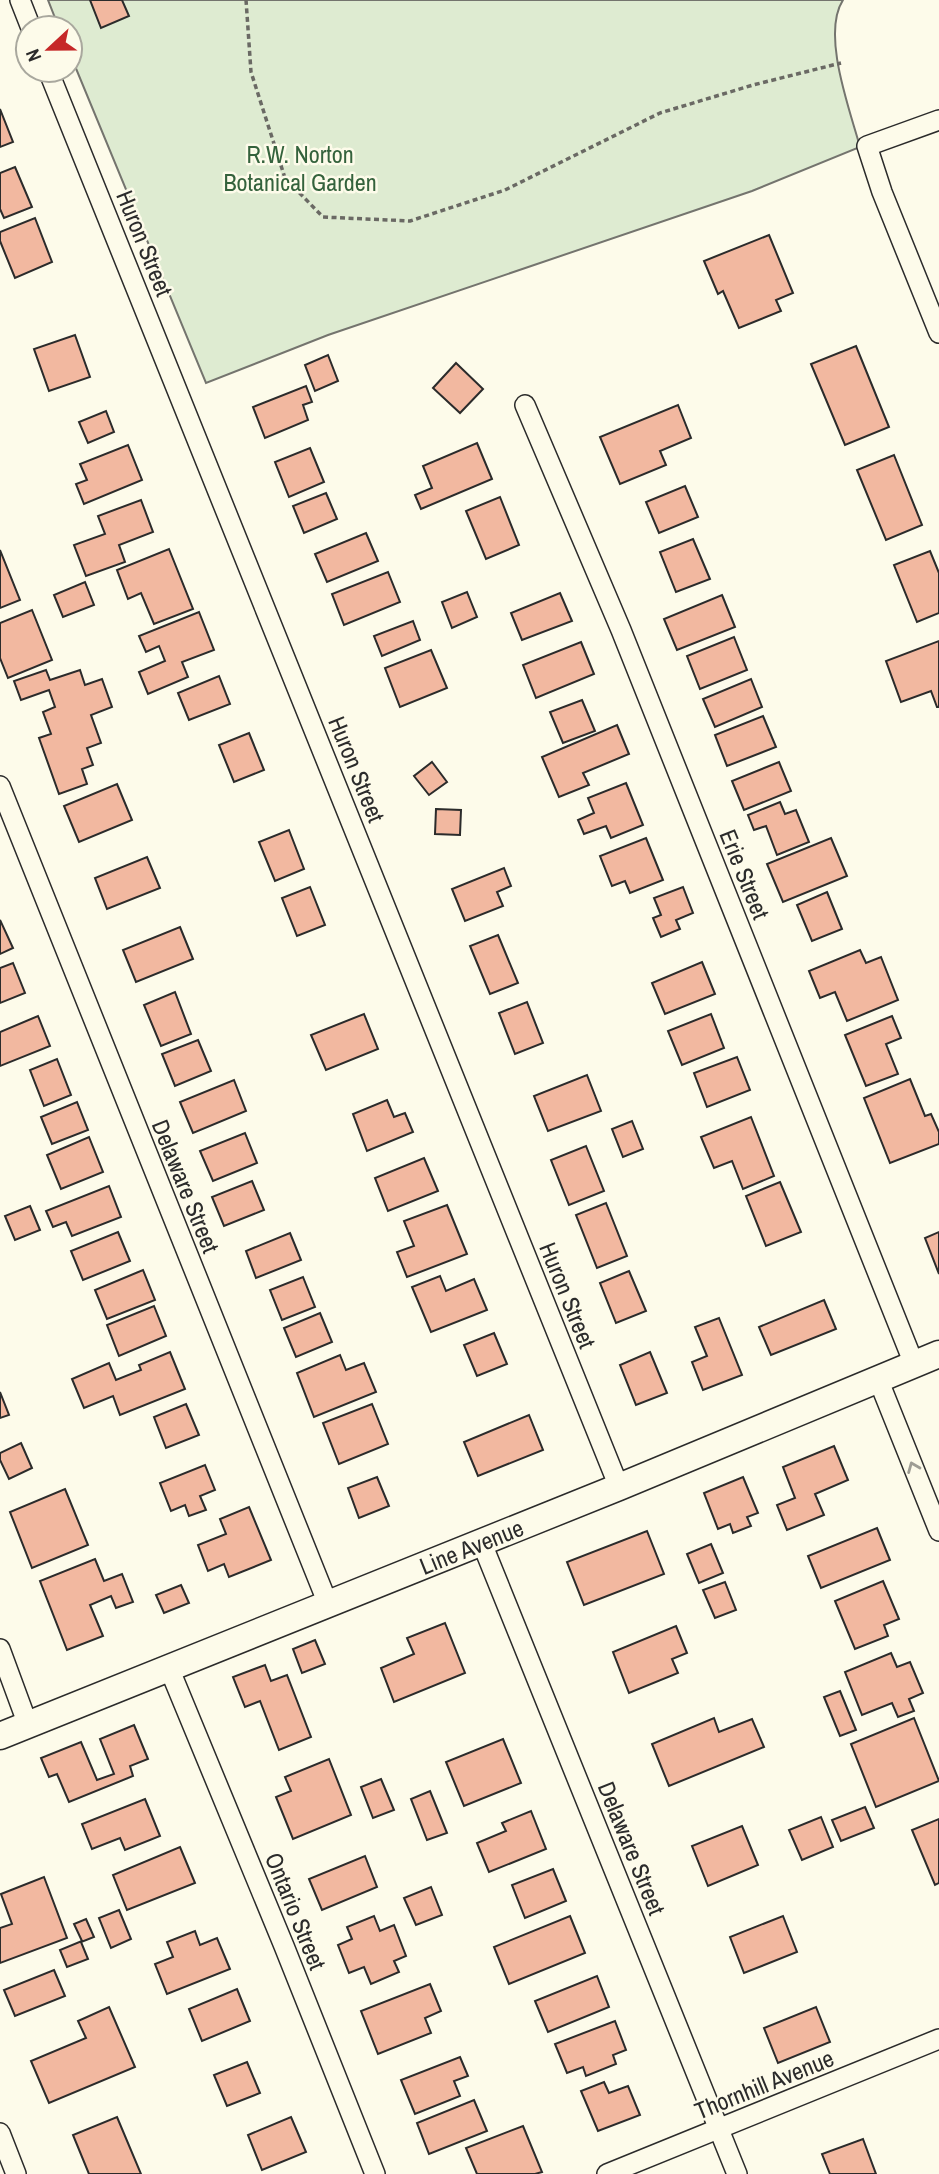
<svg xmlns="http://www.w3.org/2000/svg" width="939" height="2174" font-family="'Archivo Narrow',sans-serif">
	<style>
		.green { fill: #deebd1; stroke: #74746e; stroke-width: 2 }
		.building { fill: #f2b8a0; stroke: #2b2b2b; stroke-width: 2 }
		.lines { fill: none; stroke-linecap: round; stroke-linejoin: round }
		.minor-casing { stroke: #2b2b2b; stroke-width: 22 }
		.secondary-casing { stroke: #2b2b2b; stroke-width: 29 }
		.path { stroke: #6a6964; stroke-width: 3.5; stroke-dasharray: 5 3.5; stroke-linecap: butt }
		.minor { stroke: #fdfbea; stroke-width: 19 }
		.secondary { stroke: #fdfbea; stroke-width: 26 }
		.oneway { stroke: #9e9d94 }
		.labels { text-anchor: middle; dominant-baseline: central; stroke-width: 5; stroke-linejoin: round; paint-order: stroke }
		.park-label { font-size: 24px; fill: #34623c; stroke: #fdfbea }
		.street-label { font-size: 24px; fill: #2b2b2b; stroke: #fdfbea }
	</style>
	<rect width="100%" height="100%" fill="#fdfbea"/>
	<path class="green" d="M48 0H843C821 34 850 110 860 147L752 191 328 335 206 383 70 54V28H59Z"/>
	<g class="building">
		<polygon points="90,0 122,0 129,16 101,28"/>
		<polygon points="0,109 13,142 0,147"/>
		<polygon points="15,167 32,207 4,218 0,209 0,173"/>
		<polygon points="35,218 52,262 15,278 0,241 0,232"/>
		<polygon points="769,235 793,293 776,300 781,311 739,328 723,291 718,294 704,261"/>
		<polygon points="75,335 90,377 49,391 34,349"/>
		<polygon points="856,346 889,427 845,445 811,364"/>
		<polygon points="328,355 338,381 315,391 305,365"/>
		<polygon points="456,363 483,389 460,413 433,388"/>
		<polygon points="306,386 312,402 303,405 308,420 265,438 253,407"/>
		<polygon points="678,405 691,438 660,451 666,465 620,484 600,437"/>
		<polygon points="106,411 114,432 88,443 79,422"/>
		<polygon points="477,443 492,479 421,509 415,495 432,488 423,466"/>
		<polygon points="128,445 142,480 84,504 76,484 87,480 80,464"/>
		<polygon points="310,448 324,482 289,497 275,462"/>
		<polygon points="894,455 922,525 886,540 857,470"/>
		<polygon points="685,486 698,517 659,533 646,502"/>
		<polygon points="326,493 337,519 304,533 293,506"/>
		<polygon points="500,497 519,545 486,559 466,511"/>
		<polygon points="141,500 153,532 119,545 125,562 86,576 74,545 105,534 98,516"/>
		<polygon points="366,533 378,561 327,582 315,554"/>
		<polygon points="693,539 710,579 676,592 660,552"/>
		<polygon points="169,549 193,609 154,624 141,593 128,599 117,570"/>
		<polygon points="0,550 20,600 0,608"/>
		<polygon points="930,551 939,573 939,613 917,622 894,565"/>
		<polygon points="388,572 400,602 344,625 332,594"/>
		<polygon points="85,582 94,605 63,617 54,595"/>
		<polygon points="467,592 477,617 452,628 442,602"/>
		<polygon points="560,593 572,621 522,640 511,613"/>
		<polygon points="722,595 735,627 677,650 664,619"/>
		<polygon points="32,610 52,660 8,678 0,658 0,623"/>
		<polygon points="199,612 214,650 182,662 188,677 148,694 139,672 165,661 159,646 146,652 139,636"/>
		<polygon points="413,621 420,640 382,656 374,636"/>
		<polygon points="734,637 747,670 700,689 687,656"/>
		<polygon points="939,641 939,707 937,707 931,691 901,702 886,661"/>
		<polygon points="581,642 594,674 536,698 523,665"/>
		<polygon points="431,650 447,688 400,707 385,668"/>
		<polygon points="46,670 50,680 80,670 85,685 102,679 112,707 91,715 101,743 87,748 93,765 82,769 87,784 59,794 39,738 51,734 43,712 55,707 49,690 21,700 14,681"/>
		<polygon points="219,676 230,704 189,720 178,693"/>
		<polygon points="751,679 762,707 715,727 703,699"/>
		<polygon points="582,700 595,731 563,743 550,712"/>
		<polygon points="763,716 776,747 727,766 715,735"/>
		<polygon points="617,725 629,754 583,773 589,785 559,797 542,757"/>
		<polygon points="249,733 264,770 234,782 219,745"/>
		<polygon points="432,762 447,782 429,795 414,776"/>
		<polygon points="779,762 791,791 744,810 732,781"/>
		<polygon points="626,783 643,825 611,838 606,826 584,834 578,820 594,813 588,798"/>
		<polygon points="117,784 132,820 79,842 64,806"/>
		<polygon points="780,802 785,814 796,810 809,842 777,855 766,826 754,830 748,815"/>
		<polygon points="436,809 461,810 460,835 435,834"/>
		<polygon points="289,830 304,869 275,881 259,842"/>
		<polygon points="646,838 663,880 630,893 625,881 612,886 600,856"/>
		<polygon points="831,838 847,876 783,902 767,864"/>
		<polygon points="147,857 160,888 107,909 95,878"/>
		<polygon points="504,868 511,886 497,892 503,906 465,921 452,889"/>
		<polygon points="310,887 325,925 297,936 282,898"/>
		<polygon points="683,887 693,913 676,920 680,929 661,937 653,918 661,915 654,898"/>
		<polygon points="827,892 842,929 812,941 797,905"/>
		<polygon points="0,920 13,948 0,954"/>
		<polygon points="180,927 193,959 136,982 123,950"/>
		<polygon points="498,935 518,983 490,994 470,946"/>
		<polygon points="860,950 866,963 881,957 898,1000 847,1021 835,992 820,998 809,971"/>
		<polygon points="702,962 715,994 665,1014 652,983"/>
		<polygon points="13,963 25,993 0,1003 0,968"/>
		<polygon points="175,992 191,1034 161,1046 144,1005"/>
		<polygon points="527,1002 543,1043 515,1054 499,1013"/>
		<polygon points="364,1014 378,1049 326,1070 311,1035"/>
		<polygon points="711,1014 724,1048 682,1065 668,1031"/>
		<polygon points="38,1016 50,1046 0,1066 0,1032"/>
		<polygon points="892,1016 901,1038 886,1044 898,1074 866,1086 845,1035"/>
		<polygon points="198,1040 211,1071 175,1086 162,1054"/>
		<polygon points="737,1057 750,1090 707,1107 694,1073"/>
		<polygon points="57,1059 71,1095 44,1106 30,1070"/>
		<polygon points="587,1075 601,1111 548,1131 534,1096"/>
		<polygon points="910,1079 925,1116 931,1114 939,1132 939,1144 890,1163 864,1098"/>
		<polygon points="234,1080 246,1111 193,1133 180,1102"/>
		<polygon points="387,1100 394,1117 405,1113 413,1132 367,1151 353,1114"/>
		<polygon points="77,1102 88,1130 52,1144 41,1117"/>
		<polygon points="751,1117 774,1176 743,1189 732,1161 714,1168 701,1137"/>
		<polygon points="632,1121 643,1149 623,1157 612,1129"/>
		<polygon points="245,1133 257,1163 213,1181 200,1151"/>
		<polygon points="89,1137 103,1172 61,1189 47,1155"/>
		<polygon points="586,1146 604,1191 569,1205 551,1160"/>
		<polygon points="424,1158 438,1191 388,1211 375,1178"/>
		<polygon points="252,1181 264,1210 224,1226 212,1197"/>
		<polygon points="780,1182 801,1232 766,1246 746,1196"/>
		<polygon points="109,1186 121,1217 72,1236 66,1222 53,1227 46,1211"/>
		<polygon points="606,1203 627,1256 597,1268 576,1215"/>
		<polygon points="447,1205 467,1254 407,1277 397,1252 414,1246 404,1221"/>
		<polygon points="30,1206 40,1230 15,1240 5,1216"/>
		<polygon points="118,1232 130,1261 83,1280 71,1251"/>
		<polygon points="939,1232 939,1274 925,1238"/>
		<polygon points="290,1233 301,1260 256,1278 246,1251"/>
		<polygon points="143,1270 155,1300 107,1319 95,1290"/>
		<polygon points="629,1271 646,1311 616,1323 600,1283"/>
		<polygon points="440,1276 446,1291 474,1279 487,1310 431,1332 412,1287"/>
		<polygon points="303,1277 315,1307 282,1320 270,1290"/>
		<polygon points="824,1300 836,1329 771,1355 759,1327"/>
		<polygon points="154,1306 166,1336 119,1356 107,1325"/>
		<polygon points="320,1313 332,1342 296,1357 284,1328"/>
		<polygon points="719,1318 742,1375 703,1390 692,1362 707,1356 695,1327"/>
		<polygon points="494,1333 507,1364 477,1376 464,1345"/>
		<polygon points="170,1352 185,1389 120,1415 113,1396 84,1408 72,1379 109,1363 116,1380 141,1370 139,1365"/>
		<polygon points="650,1352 667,1393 636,1405 620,1365"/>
		<polygon points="340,1355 346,1370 364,1363 376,1392 314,1417 297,1373"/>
		<polygon points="0,1392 9,1415 0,1418"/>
		<polygon points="186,1404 199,1435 166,1448 154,1417"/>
		<polygon points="372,1404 388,1444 339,1464 323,1423"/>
		<polygon points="529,1415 543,1450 478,1476 464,1442"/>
		<polygon points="21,1443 32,1468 9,1479 0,1460 0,1453"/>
		<polygon points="834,1446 848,1480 815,1494 824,1515 787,1530 777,1505 795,1498 783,1467"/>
		<polygon points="205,1465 215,1490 200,1496 206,1510 189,1516 185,1505 171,1511 160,1483"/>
		<polygon points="377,1477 389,1506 359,1518 348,1488"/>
		<polygon points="743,1477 758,1513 747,1517 751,1526 733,1533 730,1524 718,1529 704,1493"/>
		<polygon points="65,1489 88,1545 32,1568 10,1512"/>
		<polygon points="249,1507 271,1560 229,1577 224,1564 208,1571 198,1545 226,1534 220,1519"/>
		<polygon points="877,1528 890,1560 821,1588 808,1556"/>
		<polygon points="647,1531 664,1574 584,1605 567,1562"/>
		<polygon points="711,1544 723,1573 699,1583 687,1554"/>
		<polygon points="95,1559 104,1581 122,1574 133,1602 116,1608 111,1596 90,1605 103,1636 67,1650 40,1581"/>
		<polygon points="883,1581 899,1619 884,1625 888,1636 855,1649 835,1601"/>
		<polygon points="725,1582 736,1610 715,1618 703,1590"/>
		<polygon points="181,1585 189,1603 164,1613 156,1595"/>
		<polygon points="445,1623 465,1673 394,1702 381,1668 414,1654 407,1638"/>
		<polygon points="676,1626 687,1653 672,1659 678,1673 629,1693 613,1652"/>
		<polygon points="315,1640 325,1664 302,1673 293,1649"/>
		<polygon points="891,1653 897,1667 910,1662 923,1693 909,1699 914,1711 898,1717 892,1703 862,1715 845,1672"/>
		<polygon points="265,1665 271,1681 287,1675 311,1737 279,1750 260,1701 245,1707 233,1677"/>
		<polygon points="840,1691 856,1730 840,1736 824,1697"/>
		<polygon points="714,1718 719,1732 752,1719 764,1747 669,1786 652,1744"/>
		<polygon points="914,1718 939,1781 876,1807 851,1744"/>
		<polygon points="134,1725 148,1759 130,1766 133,1776 69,1802 57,1774 49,1777 41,1758 81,1742 97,1780 114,1774 100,1739"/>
		<polygon points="503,1739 521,1783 464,1806 446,1762"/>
		<polygon points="329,1759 351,1815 293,1839 276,1797 291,1791 285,1777"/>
		<polygon points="381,1779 394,1810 373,1818 361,1787"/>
		<polygon points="430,1791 447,1833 427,1840 411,1799"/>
		<polygon points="145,1799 160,1836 125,1850 120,1838 92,1849 82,1824"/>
		<polygon points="865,1807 874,1828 841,1841 832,1820"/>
		<polygon points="531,1811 546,1849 489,1872 477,1843 506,1831 502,1823"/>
		<polygon points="821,1817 833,1847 802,1860 789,1830"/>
		<polygon points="939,1819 939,1883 935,1885 912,1830"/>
		<polygon points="742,1826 758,1865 708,1886 692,1846"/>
		<polygon points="180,1847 195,1883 127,1910 113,1875"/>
		<polygon points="365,1856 377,1887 322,1910 309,1879"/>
		<polygon points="553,1869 566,1901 525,1918 512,1885"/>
		<polygon points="44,1877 67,1938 0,1963 0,1928 12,1924 1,1894"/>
		<polygon points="431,1887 442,1915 416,1925 404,1898"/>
		<polygon points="119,1910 131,1939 111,1948 99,1918"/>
		<polygon points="374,1916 380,1931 394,1925 406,1956 394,1961 399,1972 371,1984 364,1967 349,1973 338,1945 352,1939 347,1927"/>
		<polygon points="570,1916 585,1953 509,1984 494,1947"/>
		<polygon points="783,1916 797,1952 744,1973 730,1937"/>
		<polygon points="86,1919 94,1937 81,1942 88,1959 67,1967 60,1950 82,1941 74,1924"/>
		<polygon points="195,1931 200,1945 217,1938 230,1969 167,1994 155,1964 173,1957 167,1942"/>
		<polygon points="54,1970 65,1996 15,2016 4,1990"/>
		<polygon points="597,1976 609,2007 548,2032 535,2001"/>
		<polygon points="430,1984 441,2011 425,2018 431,2033 378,2054 361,2011"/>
		<polygon points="237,1989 250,2021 202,2041 189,2009"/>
		<polygon points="109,2007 135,2067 49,2103 31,2061 86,2038 78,2021"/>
		<polygon points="816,2007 830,2042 778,2063 764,2028"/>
		<polygon points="615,2021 626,2050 613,2055 616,2064 586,2076 583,2067 567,2073 555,2044"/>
		<polygon points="460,2057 468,2076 454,2081 460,2096 415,2114 401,2080"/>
		<polygon points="247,2062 260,2093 227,2106 214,2075"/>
		<polygon points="604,2082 609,2093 628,2086 640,2115 598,2131 581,2091"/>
		<polygon points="474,2100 487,2131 429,2154 417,2123"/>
		<polygon points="117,2117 141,2174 89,2174 73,2135"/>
		<polygon points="291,2117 306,2152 262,2170 248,2135"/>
		<polygon points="523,2126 542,2172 535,2174 477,2174 466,2148"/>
		<polygon points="863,2139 876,2174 830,2174 822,2154"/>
	</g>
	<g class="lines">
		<defs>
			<g id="minor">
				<polyline points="20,0 31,28"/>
				<polyline points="48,70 619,1487"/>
				<polyline points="939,120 867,146 882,192 939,333"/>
				<polyline points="525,405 621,630 914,1364"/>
				<polyline points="0,786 328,1604"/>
				<polyline points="878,1379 939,1531"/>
				<polyline points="481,1541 737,2174"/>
				<polyline points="0,1649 28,1725"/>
				<polyline points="169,1668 284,1946 375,2174"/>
				<polyline points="0,2133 16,2174"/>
				<polyline points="607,2174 939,2039"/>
			</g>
			<g id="secondary">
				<path id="s1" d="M0 1736 619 1487 939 1354"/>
			</g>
		</defs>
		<use href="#minor" class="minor-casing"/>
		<use href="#secondary" class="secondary-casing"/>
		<polyline class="path" points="246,0 251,72 285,178 323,217 410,221 505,190 660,113 753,85 841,63"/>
		<use href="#minor" class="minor"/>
		<use href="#secondary" class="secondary"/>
	</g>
	<defs><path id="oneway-chevron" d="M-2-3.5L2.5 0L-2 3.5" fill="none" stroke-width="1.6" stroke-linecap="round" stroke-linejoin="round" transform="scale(1.75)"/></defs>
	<use class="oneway" href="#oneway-chevron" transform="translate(913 1467) rotate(-112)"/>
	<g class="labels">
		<g class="park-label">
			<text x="300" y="154">R.W. Norton<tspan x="300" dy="28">Botanical Garden</tspan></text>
		</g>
		<g class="street-label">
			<text transform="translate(145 243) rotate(68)">Huron Street</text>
			<text transform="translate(357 769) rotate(68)">Huron Street</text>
			<text transform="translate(745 874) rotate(68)">Erie Street</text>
			<text transform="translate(186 1186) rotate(68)">Delaware Street</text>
			<text transform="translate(568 1295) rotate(68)">Huron Street</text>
			<text stroke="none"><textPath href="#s1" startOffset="508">Line Avenue</textPath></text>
			<text transform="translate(632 1848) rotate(68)">Delaware Street</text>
			<text transform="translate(296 1911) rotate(68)">Ontario Street</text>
			<text transform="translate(764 2084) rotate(-22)">Thornhill Avenue</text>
		</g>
	</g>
	<g transform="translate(49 49) rotate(248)"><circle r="33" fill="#fdfbea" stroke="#a9a89e" stroke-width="2"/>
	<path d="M0-5L12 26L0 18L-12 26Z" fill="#c62828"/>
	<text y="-10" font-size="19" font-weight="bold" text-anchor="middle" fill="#2b2b2b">N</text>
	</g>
</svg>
